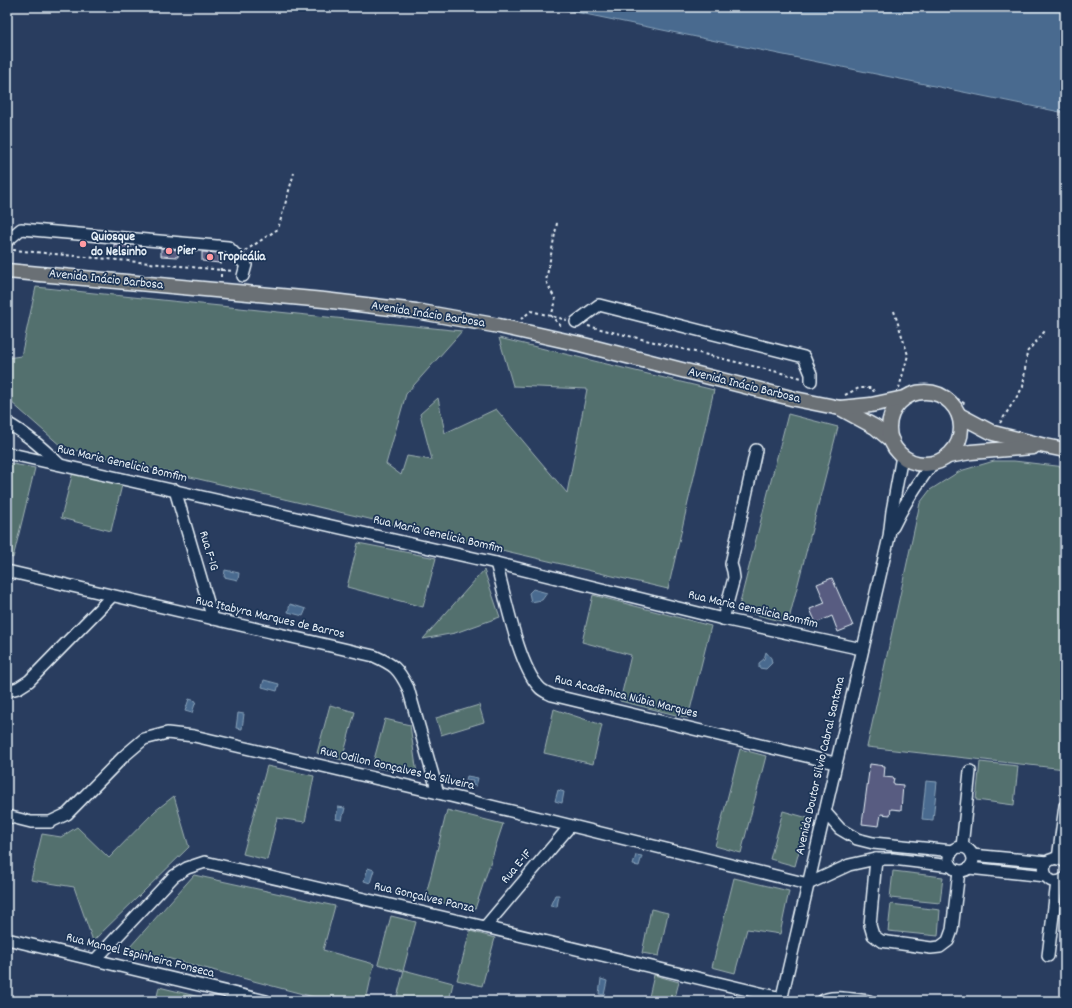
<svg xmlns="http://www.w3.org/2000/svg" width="1072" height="1008" font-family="Dekko,sans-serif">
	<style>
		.green { fill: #53706e; stroke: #9eb0b3 }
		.water { fill: #486b8f; stroke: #88a1b9 }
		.building { fill: #585c81; stroke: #e8f1f8 }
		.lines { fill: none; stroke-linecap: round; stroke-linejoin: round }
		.minor-casing { stroke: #e8f1f8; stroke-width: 14 }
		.major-casing { stroke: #e8f1f8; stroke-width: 17 }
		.path { stroke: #e8f1f8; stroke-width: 2; stroke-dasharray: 3 3; stroke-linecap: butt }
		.minor { stroke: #1d3557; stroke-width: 11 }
		.major { stroke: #6b6f75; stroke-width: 14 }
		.poi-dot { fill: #ff9aa2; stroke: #1d3557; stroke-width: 1.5 }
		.labels { text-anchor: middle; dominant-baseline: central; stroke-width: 3.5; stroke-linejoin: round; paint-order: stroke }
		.poi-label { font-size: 13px; font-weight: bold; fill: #e8f1f8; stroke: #1d3557; text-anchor: start }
		.street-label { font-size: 13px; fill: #e8f1f8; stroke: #1d3557 }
	</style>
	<rect width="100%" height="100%" fill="#293d5f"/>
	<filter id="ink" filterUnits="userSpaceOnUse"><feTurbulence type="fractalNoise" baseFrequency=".025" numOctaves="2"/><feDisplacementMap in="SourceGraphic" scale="8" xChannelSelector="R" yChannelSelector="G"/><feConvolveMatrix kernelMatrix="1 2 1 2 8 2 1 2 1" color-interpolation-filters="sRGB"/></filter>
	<g filter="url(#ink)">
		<g class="green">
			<polygon points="36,287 462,331 406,394 386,464 401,475 407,456 432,460 420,414 438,398 445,433 496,409 567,493 587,389 513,386 499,338 714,390 668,589 62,447 11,402 7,401 7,358 21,356"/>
			<polygon points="788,414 838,427 788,623 738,610"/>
			<polygon points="994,461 1014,461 1065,467 1065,769 867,747 920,503 930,490 960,471"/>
			<polygon points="7,463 35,468 13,558 7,556"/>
			<polygon points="73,472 122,485 111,531 61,518"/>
			<polygon points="358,543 436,558 423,607 347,587"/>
			<polygon points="484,570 500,617 455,633 423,639"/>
			<polygon points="593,595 711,626 688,718 620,701 631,655 582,642"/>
			<polygon points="330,705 355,712 342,760 317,753"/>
			<polygon points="479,705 484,722 441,735 436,718"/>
			<polygon points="554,709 602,725 593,764 544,753"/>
			<polygon points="385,719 410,725 417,774 372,767"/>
			<polygon points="740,749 766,756 741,853 715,846"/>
			<polygon points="980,762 1018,766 1014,805 976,800"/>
			<polygon points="267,766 314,776 305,822 277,818 267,860 243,854"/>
			<polygon points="174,796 189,847 93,941 74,887 31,880 42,834 61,837 77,827 109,858 155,811"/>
			<polygon points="447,810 503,824 475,909 425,899"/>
			<polygon points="783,811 808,818 795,866 770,859"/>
			<polygon points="893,871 943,877 940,903 890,898"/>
			<polygon points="194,875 335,906 323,950 374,964 366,1001 329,1001 129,948"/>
			<polygon points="734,878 789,891 780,934 747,929 735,973 712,967"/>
			<polygon points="891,904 940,910 938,936 888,931"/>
			<polygon points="651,909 668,913 659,956 642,953"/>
			<polygon points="391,916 416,922 403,971 378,964"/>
			<polygon points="470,931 495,938 482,986 457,980"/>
			<polygon points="404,970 453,983 449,1001 396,1001"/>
			<polygon points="654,975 679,982 674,1001 648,1001"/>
			<polygon points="159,987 216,1001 156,1001"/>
		</g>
		<g class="water">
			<polygon points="551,7 1065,7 1065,113"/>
			<polygon points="225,570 239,573 238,580 224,577"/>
			<polygon points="533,589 547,593 542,600 531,602 529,593"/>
			<polygon points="290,604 306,609 303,616 288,612"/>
			<polygon points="766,652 771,658 772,663 766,669 759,668 759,663 764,659"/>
			<polygon points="264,680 279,684 277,691 262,687"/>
			<polygon points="189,699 196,701 192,713 185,711"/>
			<polygon points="238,713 244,714 242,729 236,728"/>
			<polygon points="467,776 478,778 476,786 472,785 473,781 466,780"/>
			<polygon points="926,781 937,782 933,820 922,819"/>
			<polygon points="558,790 564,792 562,803 555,801"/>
			<polygon points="338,807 345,808 342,820 336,819"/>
			<polygon points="636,855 642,856 639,866 633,865"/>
			<polygon points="368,868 374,870 370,883 364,881"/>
			<polygon points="555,895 559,895 557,907 550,906"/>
			<polygon points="601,979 607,981 604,995 599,994"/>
		</g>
		<g class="building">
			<polygon points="114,244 131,246 132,254 114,252"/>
			<polygon points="161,248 178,250 178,257 161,256"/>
			<polygon points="202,252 219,253 219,263 202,261"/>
			<polygon points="832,578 853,626 838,632 832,616 816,623 810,609 825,603 817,584"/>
			<polygon points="870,764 885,766 884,777 894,778 893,784 903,785 901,810 891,809 890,815 881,814 879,826 862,824"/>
		</g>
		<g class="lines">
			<defs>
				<g id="minor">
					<polyline points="7,241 21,229 228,247 246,265 243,276"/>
					<polyline points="576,322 599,305 804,357 811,374 811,381"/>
					<path d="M7 423C27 434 43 448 59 464"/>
					<polyline points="7,453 496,563 723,619 862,649"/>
					<polyline points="175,490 213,619"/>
					<path d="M893 527C904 504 917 484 933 463"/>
					<path d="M496 563C505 594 518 665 539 687 542 691 548 693 552 695L835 763"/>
					<path d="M7 571 374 656C394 665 398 668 408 688L438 793"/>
					<polyline points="723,619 734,578 733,571 731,564 756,450"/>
					<polyline points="7,691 18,688 29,681 112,596"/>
					<polyline points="825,812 840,829 857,839 873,843 953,851"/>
					<polyline points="7,816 31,822 50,822 67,814 124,756 144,739 167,733 194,736 438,793 808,884 849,865 876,859 893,859 951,866"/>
					<circle cx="961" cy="859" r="12"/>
					<polyline points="962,847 970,771"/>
					<polyline points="972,855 1047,862"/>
					<polyline points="876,859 870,925 873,935 881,941 931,948 940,947 948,941 952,930 959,871"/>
					<polyline points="1058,859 1065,806"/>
					<path d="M1065 862C1062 859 1058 857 1053 859 1035 863 1048 892 1065 878"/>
					<polyline points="969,868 1046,876"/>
					<polyline points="485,927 570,826"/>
					<polyline points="7,939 266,1001"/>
					<polyline points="1048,956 1057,882"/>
					<polyline points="96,959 174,876 187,868 205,862 485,927 781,998"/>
					<polyline points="781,1001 889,537 892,511 902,456"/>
					<path d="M822 1001C831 994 857 1000 869 1001"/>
				</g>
				<g id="major">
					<polyline points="7,271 324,300 416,311 499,326 580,344 795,399 840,408 875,427 892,441"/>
					<circle cx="925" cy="428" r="36"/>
					<polyline points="840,408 871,405 904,398"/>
					<polyline points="959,415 993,433 1045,446 1065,450"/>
					<polyline points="948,456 971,452 1033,447"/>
				</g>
			</defs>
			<use href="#minor" class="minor-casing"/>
			<use href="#major" class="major-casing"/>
			<g class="path">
				<polyline points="557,223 546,281 556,301 551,316 562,327"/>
				<polyline points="13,250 233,271"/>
				<polyline points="245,251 278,229 294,173"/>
				<polyline points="220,256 221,270 221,280"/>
				<polyline points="894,311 908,355 899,388"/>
				<polyline points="521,319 531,311 567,320"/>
				<polyline points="588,326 802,378"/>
				<polyline points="912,391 939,388 961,401 965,404"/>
				<polyline points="845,395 859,388 872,388 874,392"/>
				<polyline points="1000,423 1023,387 1027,352 1045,331"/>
			</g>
			<use href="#minor" class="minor"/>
			<use href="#major" class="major"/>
		</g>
	</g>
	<g class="poi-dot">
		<circle cx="83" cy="244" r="4"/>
		<circle cx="169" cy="251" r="4"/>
		<circle cx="210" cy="257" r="4"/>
	</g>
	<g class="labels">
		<g class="poi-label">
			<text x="91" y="237">Quiosque<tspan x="91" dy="15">do Nelsinho</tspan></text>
			<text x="177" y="251">Pier</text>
			<text x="218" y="257">Tropicália</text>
		</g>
		<g class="street-label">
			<text transform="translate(106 280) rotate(6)">Avenida Inácio Barbosa</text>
			<text transform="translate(428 315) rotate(9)">Avenida Inácio Barbosa</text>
			<text transform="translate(744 386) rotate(14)">Avenida Inácio Barbosa</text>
			<text transform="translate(122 464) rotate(13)">Rua Maria Genelicia Bomfim</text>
			<text transform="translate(438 535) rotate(13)">Rua Maria Genelicia Bomfim</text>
			<text transform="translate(208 551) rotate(73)">Rua F-1G</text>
			<text transform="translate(753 610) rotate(13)">Rua Maria Genelicia Bomfim</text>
			<text transform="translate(270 618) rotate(13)">Rua Itabyra Marques de Barros</text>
			<text transform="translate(626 697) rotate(14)">Rua Acadêmica Núbia Marques</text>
			<text transform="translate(821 766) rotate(-77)">Avenida Doutor Silvio Cabral Santana</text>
			<text transform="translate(397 769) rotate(13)">Rua Odilon Gonçalves da Silveira</text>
			<text transform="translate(517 867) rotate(-50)">Rua E-1F</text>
			<text transform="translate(424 898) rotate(13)">Rua Gonçalves Panza</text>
			<text transform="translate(140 956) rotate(14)">Rua Manoel Espinheira Fonseca</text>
		</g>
	</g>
	<rect width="1072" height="1008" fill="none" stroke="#1d3557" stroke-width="24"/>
	<rect x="12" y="12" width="1048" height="984" fill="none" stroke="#e8f1f8" stroke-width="1.5" filter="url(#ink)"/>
</svg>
